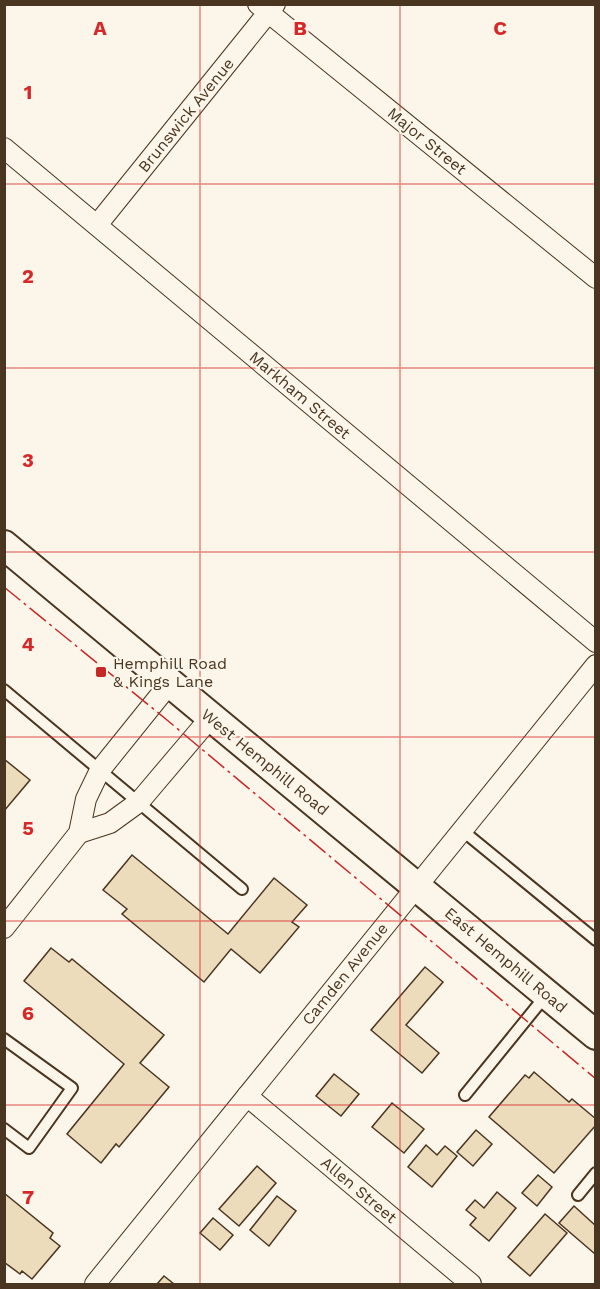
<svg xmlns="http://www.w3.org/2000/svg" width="600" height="1289" font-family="'Work Sans',sans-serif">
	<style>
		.building { fill: #ecdcbc; stroke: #4a3520; stroke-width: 1.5 }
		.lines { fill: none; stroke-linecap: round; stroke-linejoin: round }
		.lane-casing { stroke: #4a3520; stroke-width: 14 }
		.street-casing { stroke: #4a3520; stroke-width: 22 }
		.secondary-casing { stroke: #4a3520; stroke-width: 32 }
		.lane { stroke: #fbf6e9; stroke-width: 10 }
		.street { stroke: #fbf6e9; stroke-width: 20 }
		.secondary { stroke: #fbf6e9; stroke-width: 28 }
		.power { stroke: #c62828; stroke-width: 1.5; stroke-dasharray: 21 4.5 3 4.5; stroke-linecap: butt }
		.grid { fill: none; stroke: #d62828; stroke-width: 1.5; stroke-opacity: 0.55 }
		.poi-dot { fill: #c62828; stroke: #fbf6e9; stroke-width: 2 }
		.labels { text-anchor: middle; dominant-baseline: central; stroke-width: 4.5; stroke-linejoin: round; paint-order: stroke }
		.street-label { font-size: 16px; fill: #4a3520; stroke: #fbf6e9 }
		.poi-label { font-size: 16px; fill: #4a3520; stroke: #fbf6e9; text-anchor: start }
		.grid-label { font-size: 20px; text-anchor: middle; font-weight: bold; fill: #d62828; stroke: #fbf6e9; stroke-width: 4.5; stroke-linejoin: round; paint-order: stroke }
	</style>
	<rect width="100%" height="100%" fill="#fbf6e9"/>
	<g class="building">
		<polygon points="4,759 30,780 4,811"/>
		<polygon points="132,855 228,934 274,878 307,905 292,922 299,927 260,973 231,949 204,982 122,914 127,909 103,890"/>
		<polygon points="51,948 69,962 72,959 164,1035 140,1063 169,1087 119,1147 116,1144 101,1163 67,1134 124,1064 24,981"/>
		<polygon points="425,967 443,982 406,1025 439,1053 422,1073 371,1030"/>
		<polygon points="534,1072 569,1102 572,1099 596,1119 596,1125 554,1173 489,1117 525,1075 529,1078"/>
		<polygon points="334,1074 359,1094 341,1116 316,1096"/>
		<polygon points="392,1103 424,1129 404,1153 372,1127"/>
		<polygon points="476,1130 492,1144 473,1166 457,1152"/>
		<polygon points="426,1145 437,1155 445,1146 457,1156 432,1187 408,1167"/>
		<polygon points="257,1166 276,1183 239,1226 219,1209"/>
		<polygon points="538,1175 552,1187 537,1206 522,1193"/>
		<polygon points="497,1192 516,1208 489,1241 470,1225 476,1218 466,1210 475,1200 484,1208"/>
		<polygon points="4,1193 53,1233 50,1238 60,1246 32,1279 22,1271 20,1274 4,1262"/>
		<polygon points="277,1196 296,1211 269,1246 250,1230"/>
		<polygon points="574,1206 596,1226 595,1254 559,1223"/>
		<polygon points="545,1214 567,1233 530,1276 508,1257"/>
		<polygon points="213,1218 233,1235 220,1250 200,1233"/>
		<polygon points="164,1276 174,1284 157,1284"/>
	</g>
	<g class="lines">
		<defs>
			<g id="lane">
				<polyline points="4,690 242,889"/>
				<polyline points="463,831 596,940"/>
				<polyline points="4,1039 72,1088 29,1148 4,1129"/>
				<polyline points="465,1095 547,994"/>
				<polyline points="578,1195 596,1173"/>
			</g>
			<g id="street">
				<polyline points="258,4 596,278"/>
				<polyline points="4,148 596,642"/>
				<polyline points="97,225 275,4"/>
				<polyline points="79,833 110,823 139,802 211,717"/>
				<polyline points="4,928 79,833 86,799 100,770 170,683"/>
				<polyline points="247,1096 471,1284"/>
				<polyline points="95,1284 596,665"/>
			</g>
			<polyline id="secondary" points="4,545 211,717 596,1035"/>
		</defs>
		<use href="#lane" class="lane-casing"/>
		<use href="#street" class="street-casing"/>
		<use href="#secondary" class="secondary-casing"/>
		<use href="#lane" class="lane"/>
		<use href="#street" class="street"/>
		<use href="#secondary" class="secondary"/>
		<polyline class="power" points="4,587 167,720 596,1079"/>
	</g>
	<path class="grid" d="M200 4V1284M400 4V1284M4 184H596M4 368H596M4 552H596M4 737H596M4 921H596M4 1105H596"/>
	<rect class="poi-dot" x="95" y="666" width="12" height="12" rx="3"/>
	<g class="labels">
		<g class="street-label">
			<text transform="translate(186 115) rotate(-51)">Brunswick Avenue</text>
			<text transform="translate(427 141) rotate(39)">Major Street</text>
			<text transform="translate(300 395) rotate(40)">Markham Street</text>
			<text transform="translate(265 762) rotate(39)">West Hemphill Road</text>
			<text transform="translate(506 960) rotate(40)">East Hemphill Road</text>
			<text transform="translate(345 974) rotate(-51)">Camden Avenue</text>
			<text transform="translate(359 1190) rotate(40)">Allen Street</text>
		</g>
		<g class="poi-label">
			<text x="113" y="663">Hemphill Road<tspan x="113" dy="18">&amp; Kings Lane</tspan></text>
		</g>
	</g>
	<g class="grid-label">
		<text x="100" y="35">A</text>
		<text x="300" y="35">B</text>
		<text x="500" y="35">C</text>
		<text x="28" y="99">1</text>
		<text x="28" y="283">2</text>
		<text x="28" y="467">3</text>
		<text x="28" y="651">4</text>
		<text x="28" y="835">5</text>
		<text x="28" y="1020">6</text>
		<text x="28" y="1204">7</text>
	</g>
	<rect width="600" height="1289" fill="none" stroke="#4a3520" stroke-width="12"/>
</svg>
